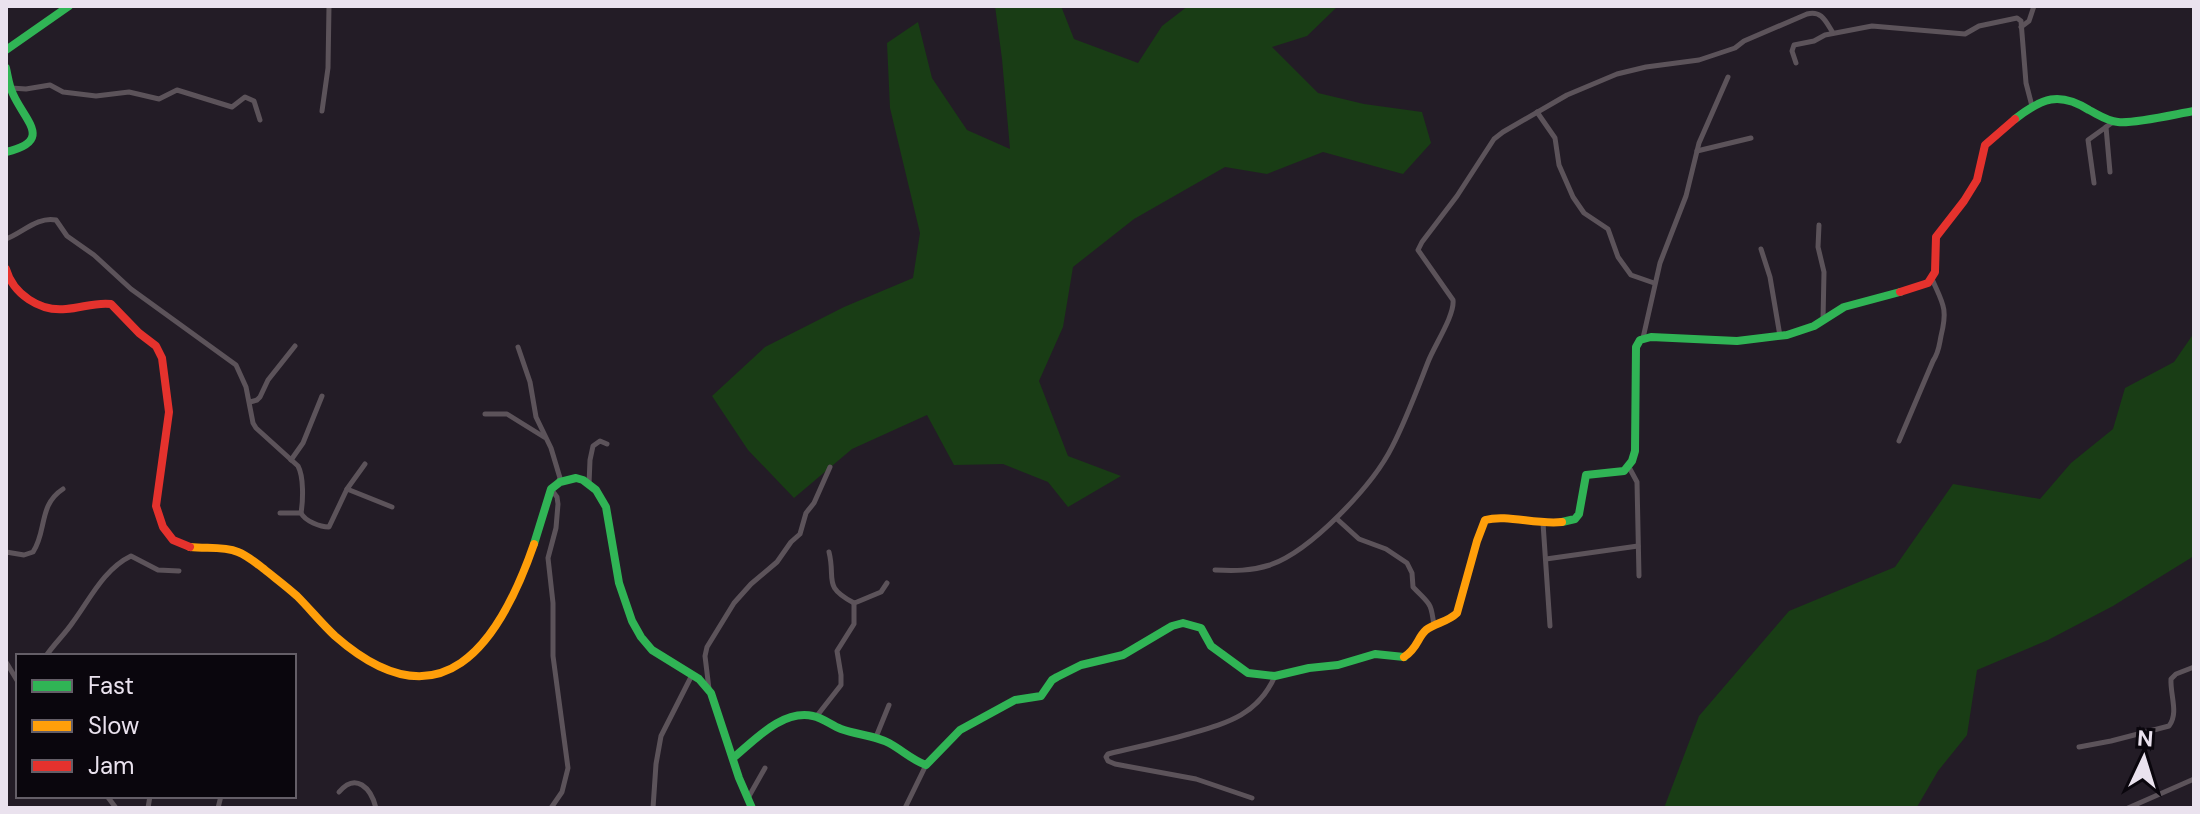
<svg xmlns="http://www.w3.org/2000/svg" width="2200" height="814" font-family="'DM Sans',sans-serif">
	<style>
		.green { fill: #193d15 }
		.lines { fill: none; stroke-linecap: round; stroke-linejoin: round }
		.street { stroke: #5c535a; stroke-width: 5 }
		.fast { stroke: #30b455; stroke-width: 8 }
		.slow { stroke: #ff9f0a; stroke-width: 8 }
		.jam { stroke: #e5322d; stroke-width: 8 }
	</style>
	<rect width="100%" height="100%" fill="#231c26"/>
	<g class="green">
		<polygon points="995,6 1061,6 1074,39 1138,63 1162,26 1188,6 1338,6 1307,36 1272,47 1318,93 1364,104 1422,112 1431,143 1403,174 1323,152 1267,174 1225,167 1134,219 1073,267 1063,327 1039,381 1068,456 1121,476 1068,507 1048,482 1003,464 954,465 927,415 852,449 794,498 748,450 712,396 765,347 844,307 913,278 920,233 890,108 887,43 918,22 932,78 967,130 1010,149 1002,59"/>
		<polygon points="2194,333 2194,556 2113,606 2048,640 1977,670 1967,735 1938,771 1917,807 1664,808 1699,716 1789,611 1895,567 1953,484 2040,499 2071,463 2113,429 2125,388 2174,362"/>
	</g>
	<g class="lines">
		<g class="street">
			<polyline points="2021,27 2029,21 2034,6"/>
			<polyline points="1796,63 1792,51 1794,45 1814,41 1825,35 1872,26 1965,34 1979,26 2017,18 2021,21 2026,83 2032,106"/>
			<polyline points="11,88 26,89 50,85 63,92 96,96 129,92 159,99 177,90 232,107 245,97 254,101 260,120"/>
			<polyline points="322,111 328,68 329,6"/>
			<polyline points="1537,112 1555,138 1559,165 1573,197 1584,213 1608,229 1618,257 1631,275 1654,283"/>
			<polyline points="2106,127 2110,172"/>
			<polyline points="1697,151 1751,138"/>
			<polyline points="2094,183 2088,140 2113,122"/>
			<polyline points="1819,225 1818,247 1824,272 1823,320"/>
			<path d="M6 239C22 233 38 216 56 220L67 236 94 255 131 289 236 365 246 387 253 423 256 428 298 466C304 477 303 501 301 513 305 521 320 527 329 527L347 489 365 464"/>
			<polyline points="1761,249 1770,277 1780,336"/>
			<polyline points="1643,338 1660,263 1686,196 1699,143 1728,77"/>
			<polyline points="518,347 530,382 536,417 551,448 560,478 558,483"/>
			<polyline points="250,402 257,400 260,397 268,380 295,346"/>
			<polyline points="485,414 507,414 544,437"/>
			<path d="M1899 441 1933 361C1939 352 1939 346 1941 336 1948 308 1943 304 1932 279"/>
			<polyline points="291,460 303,443 322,396"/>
			<polyline points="1630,469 1637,482 1639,576"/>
			<polyline points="589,484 590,460 593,446 600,441 607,444"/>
			<polyline points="347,489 392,507"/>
			<polyline points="280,513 301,513"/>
			<path d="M1337 519 1359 539 1386 549 1407 563 1412 573 1413 587C1430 605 1431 601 1434 626"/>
			<polyline points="1543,523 1550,626"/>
			<path d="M6 552 24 555 33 552C47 532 38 505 63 489"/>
			<path d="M829 552C836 580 822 586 854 603L857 602 881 592 887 583"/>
			<polyline points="1546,559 1638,546"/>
			<path d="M1215 570C1234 571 1251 571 1270 565 1311 551 1373 485 1392 447 1406 420 1417 390 1428 362 1434 346 1455 315 1453 300L1418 250 1422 242 1457 196 1494 139 1503 132 1567 95 1617 74 1646 67 1699 60 1735 48 1744 41 1807 14C1822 10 1826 22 1833 33"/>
			<path d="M46 656C54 644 65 634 73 622 90 599 104 569 131 556L158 570 179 571"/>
			<polyline points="6,662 18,682"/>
			<polyline points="709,689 705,656 707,647 734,603 751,584 777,562 791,542 800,534 806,513 814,503 830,467"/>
			<polyline points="816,717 841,685 841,675 837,651 854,624 854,603"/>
			<polyline points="876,737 889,705"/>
			<path d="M2079 747 2111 741 2169 726C2179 713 2170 695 2171 679L2176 674 2194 667"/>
			<path d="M339 792C356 772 371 788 376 808"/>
			<polyline points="107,796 116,808"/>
			<polyline points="748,798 765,768"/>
			<path d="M1252 798 1196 779 1115 764 1108 761 1106 757 1108 754C1136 747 1162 742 1189 734 1227 723 1258 715 1275 676"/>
			<polyline points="148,808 150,796"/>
			<polyline points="218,808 221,796"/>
			<polyline points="551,808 562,792 568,768 553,656 553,603 548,558 556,528 558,504 557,497 551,489"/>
			<polyline points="653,808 656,764 661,736 692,675"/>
			<polyline points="905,808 926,765"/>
			<polyline points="2128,808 2194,779"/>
		</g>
		<g class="fast">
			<polyline points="6,50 69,6"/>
			<path d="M6 68C8 77 9 86 13 94 25 121 54 141 6 152"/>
			<path d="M2015 119C2042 98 2059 91 2089 110 2099 115 2107 121 2118 122 2134 124 2176 114 2194 111"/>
			<polyline points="1562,522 1575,519 1579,514 1586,475 1624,471 1632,461 1635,451 1636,347 1640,340 1651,337 1737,341 1787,335 1814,326 1844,307 1900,292"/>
			<polyline points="534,544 551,489 560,482 576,478 583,480 596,490 606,507 619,583 632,621 641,637 652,650 699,679 711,693 739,778 752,808"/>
			<path d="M733 758C754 741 782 709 813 716 823 718 831 725 841 729 857 735 874 735 889 743 902 750 912 760 926 765L960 730 1015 700 1041 696 1052 680 1057 677 1081 665 1123 655 1172 626 1183 623 1201 628 1211 646 1248 673 1275 676 1309 668 1338 665 1375 654 1404 657"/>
		</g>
		<g class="slow">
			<path d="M190 547C206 549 223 546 238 552 248 556 256 563 264 569 275 578 286 586 297 596 310 609 321 623 335 636 441 729 499 645 534 544"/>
			<path d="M1404 657C1418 648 1417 638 1426 630 1435 623 1448 622 1457 613L1477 541 1485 520C1507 514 1536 525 1562 522"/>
		</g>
		<g class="jam">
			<path d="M6 269C13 294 40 312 66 309 82 308 95 302 111 304L139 333 156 346 162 358 169 412 156 506 163 527 173 540 190 547"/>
			<polyline points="1900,292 1928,283 1935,272 1936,237 1964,201 1977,180 1985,145 2015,119"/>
		</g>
	</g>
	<rect width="2200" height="814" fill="none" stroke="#eae2ee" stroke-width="16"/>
	<rect x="16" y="654" width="280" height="144" fill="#0a060d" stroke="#645e67" stroke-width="2"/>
	<rect x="32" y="680" width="40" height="12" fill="#30b455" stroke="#645e67" stroke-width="2"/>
	<text x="88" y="694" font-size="24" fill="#eae2ee">Fast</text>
	<rect x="32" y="720" width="40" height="12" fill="#ff9f0a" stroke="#645e67" stroke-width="2"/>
	<text x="88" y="734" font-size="24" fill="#eae2ee">Slow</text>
	<rect x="32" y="760" width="40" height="12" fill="#e5322d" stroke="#645e67" stroke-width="2"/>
	<text x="88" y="774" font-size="24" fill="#eae2ee">Jam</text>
	<g transform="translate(2144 758) rotate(4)" stroke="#0a060d" stroke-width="6" paint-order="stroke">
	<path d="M0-6L14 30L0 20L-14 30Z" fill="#eae2ee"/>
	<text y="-12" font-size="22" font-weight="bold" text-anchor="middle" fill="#eae2ee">N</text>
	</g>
</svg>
